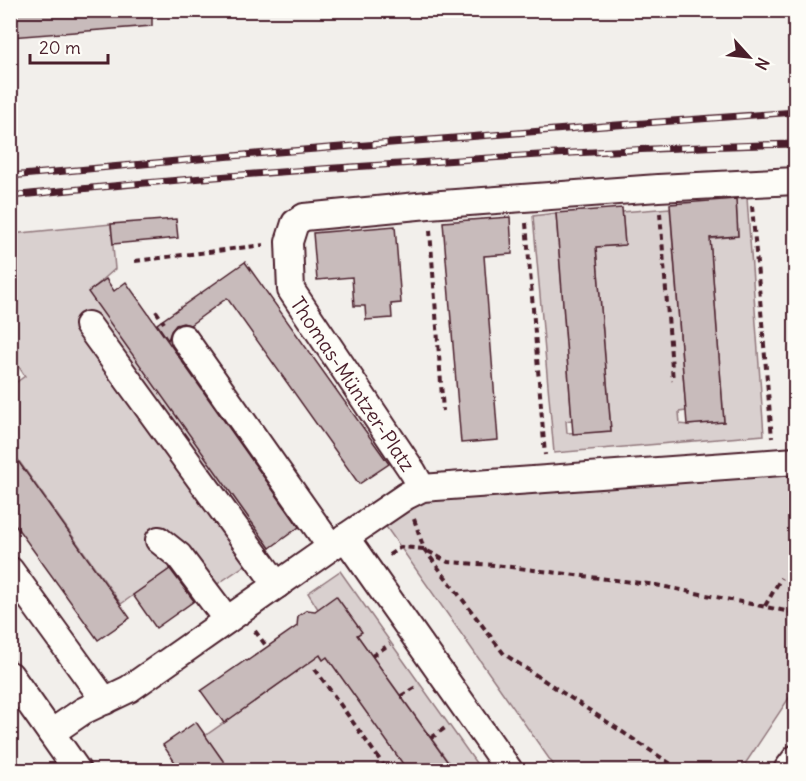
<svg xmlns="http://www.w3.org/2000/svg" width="806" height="781" font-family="Delius,sans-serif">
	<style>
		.green { fill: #d9d0cf; stroke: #92787d; stroke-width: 1.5 }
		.building { fill: #c8bbbb; stroke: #4a1f2b; stroke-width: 1.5 }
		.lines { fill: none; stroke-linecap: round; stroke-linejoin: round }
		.minor-casing { stroke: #4a1f2b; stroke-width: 30 }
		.path { stroke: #4a1f2b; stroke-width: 4; stroke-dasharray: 6 4.5; stroke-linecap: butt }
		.minor { stroke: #fdfcf7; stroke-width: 26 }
		.rail-casing { stroke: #4a1f2b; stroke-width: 7 }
		.rail { stroke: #fdfcf7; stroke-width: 4.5; stroke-dasharray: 14; stroke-linecap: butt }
		.labels { text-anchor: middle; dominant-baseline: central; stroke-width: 4.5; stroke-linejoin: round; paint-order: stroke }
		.street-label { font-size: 20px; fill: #4a1f2b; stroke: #fdfcf7 }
	</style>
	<rect width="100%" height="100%" fill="#f2efeb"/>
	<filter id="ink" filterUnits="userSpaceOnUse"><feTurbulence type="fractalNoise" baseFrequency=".0167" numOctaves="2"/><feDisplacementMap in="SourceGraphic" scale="12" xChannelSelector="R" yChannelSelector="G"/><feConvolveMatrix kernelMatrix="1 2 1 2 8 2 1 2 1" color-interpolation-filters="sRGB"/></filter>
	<g filter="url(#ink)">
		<g class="green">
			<polygon points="747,198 764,435 554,453 533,216 556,213 572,420 566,421 567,433 611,431 596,247 625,245 622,212 670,208 686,411 679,412 680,424 688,425 724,421 710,239 738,236 736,199"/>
			<polygon points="111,224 115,269 89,292 270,548 200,596 177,564 121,604 11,450 10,387 25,376 11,355 11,234"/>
			<polygon points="795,467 795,689 741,770 557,770 382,521 415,498"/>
			<polygon points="340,571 481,770 454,770 357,635 361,632 318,609 308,593"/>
			<polygon points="315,648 323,660 327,657 408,770 230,770 205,736 316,658"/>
		</g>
		<g class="building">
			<polygon points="10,10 152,10 152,26 10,37"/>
			<polygon points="736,199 738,236 710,238 724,422 687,425 670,204"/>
			<polygon points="622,208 625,245 596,247 611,431 573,434 556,213"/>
			<polygon points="510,217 512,254 484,256 498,440 461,443 443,222"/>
			<polygon points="176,219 178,238 113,244 111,224"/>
			<polygon points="395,226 401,303 391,304 392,318 366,320 365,306 354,306 352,277 317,280 313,233"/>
			<polygon points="245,262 389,464 359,484 227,298 190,325 183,323 176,325 171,331 168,340 157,324"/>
			<polygon points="106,279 114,291 126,282 299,527 270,548 88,292"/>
			<polygon points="10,450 130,618 98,640 10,518"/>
			<polygon points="170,569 194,601 156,628 133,595"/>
			<polygon points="336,596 362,632 357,635 454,771 408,771 327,657 323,660 320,655 224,723 201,691 246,660 247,661 297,626 298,616 307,610 315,611"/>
			<polygon points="196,722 230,771 181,771 163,745"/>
		</g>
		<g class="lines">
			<defs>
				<g id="minor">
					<polyline points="88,325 277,585"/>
					<polyline points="184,338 331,547"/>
					<polyline points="422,488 413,472 291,290 289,242 295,223 304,217 428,205 658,188 796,181"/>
					<polyline points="345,537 509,770"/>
					<polyline points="159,540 179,556 227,620"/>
					<polyline points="10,570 105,701"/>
					<polyline points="10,675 77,770"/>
					<polyline points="51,733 83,711 129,689 331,547 406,496 422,488 796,461"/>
					<polyline points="787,770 796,758"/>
				</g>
			</defs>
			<use href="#minor" class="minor-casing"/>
			<g class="path">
				<polyline points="752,206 772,438"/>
				<polyline points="660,213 673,381"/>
				<polyline points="526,223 545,455"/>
				<polyline points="430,230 443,411"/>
				<polyline points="135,261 264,245"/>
				<polyline points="156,311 164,323"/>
				<polyline points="414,519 424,549 504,654 674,766 689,770"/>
				<polyline points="389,555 401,547 424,549 448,562 494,565 656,585 796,613"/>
				<polyline points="765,606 781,578"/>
				<polyline points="255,631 267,647"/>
				<polyline points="372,656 390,644"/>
				<polyline points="315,669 387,770"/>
				<polyline points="401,696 419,685"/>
				<polyline points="431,738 448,726"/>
			</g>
			<use href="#minor" class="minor"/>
			<defs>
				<g id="rail">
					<polyline points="10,176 278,152 617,125 796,112"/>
					<path d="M10 196C145 182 279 171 414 163 541 154 668 147 796 144"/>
				</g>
			</defs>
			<use href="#rail" class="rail-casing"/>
			<use href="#rail" class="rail"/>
		</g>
	</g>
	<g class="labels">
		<g class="street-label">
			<text transform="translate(353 384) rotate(56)">Thomas-Müntzer-Platz</text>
		</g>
	</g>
	<rect width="806" height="781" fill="none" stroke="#fdfcf7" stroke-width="36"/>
	<rect x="18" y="18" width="770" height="745" fill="none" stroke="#4a1f2b" stroke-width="2" filter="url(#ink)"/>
	<g transform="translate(749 57) rotate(117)" stroke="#fdfcf7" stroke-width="4.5" paint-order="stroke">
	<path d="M0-4.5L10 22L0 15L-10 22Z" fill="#4a1f2b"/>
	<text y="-9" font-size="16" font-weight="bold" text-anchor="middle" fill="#4a1f2b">N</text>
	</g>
	<path d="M30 54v9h78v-9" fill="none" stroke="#4a1f2b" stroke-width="3"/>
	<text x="39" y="54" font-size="18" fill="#4a1f2b" stroke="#fdfcf7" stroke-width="4.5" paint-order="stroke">20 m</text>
</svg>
